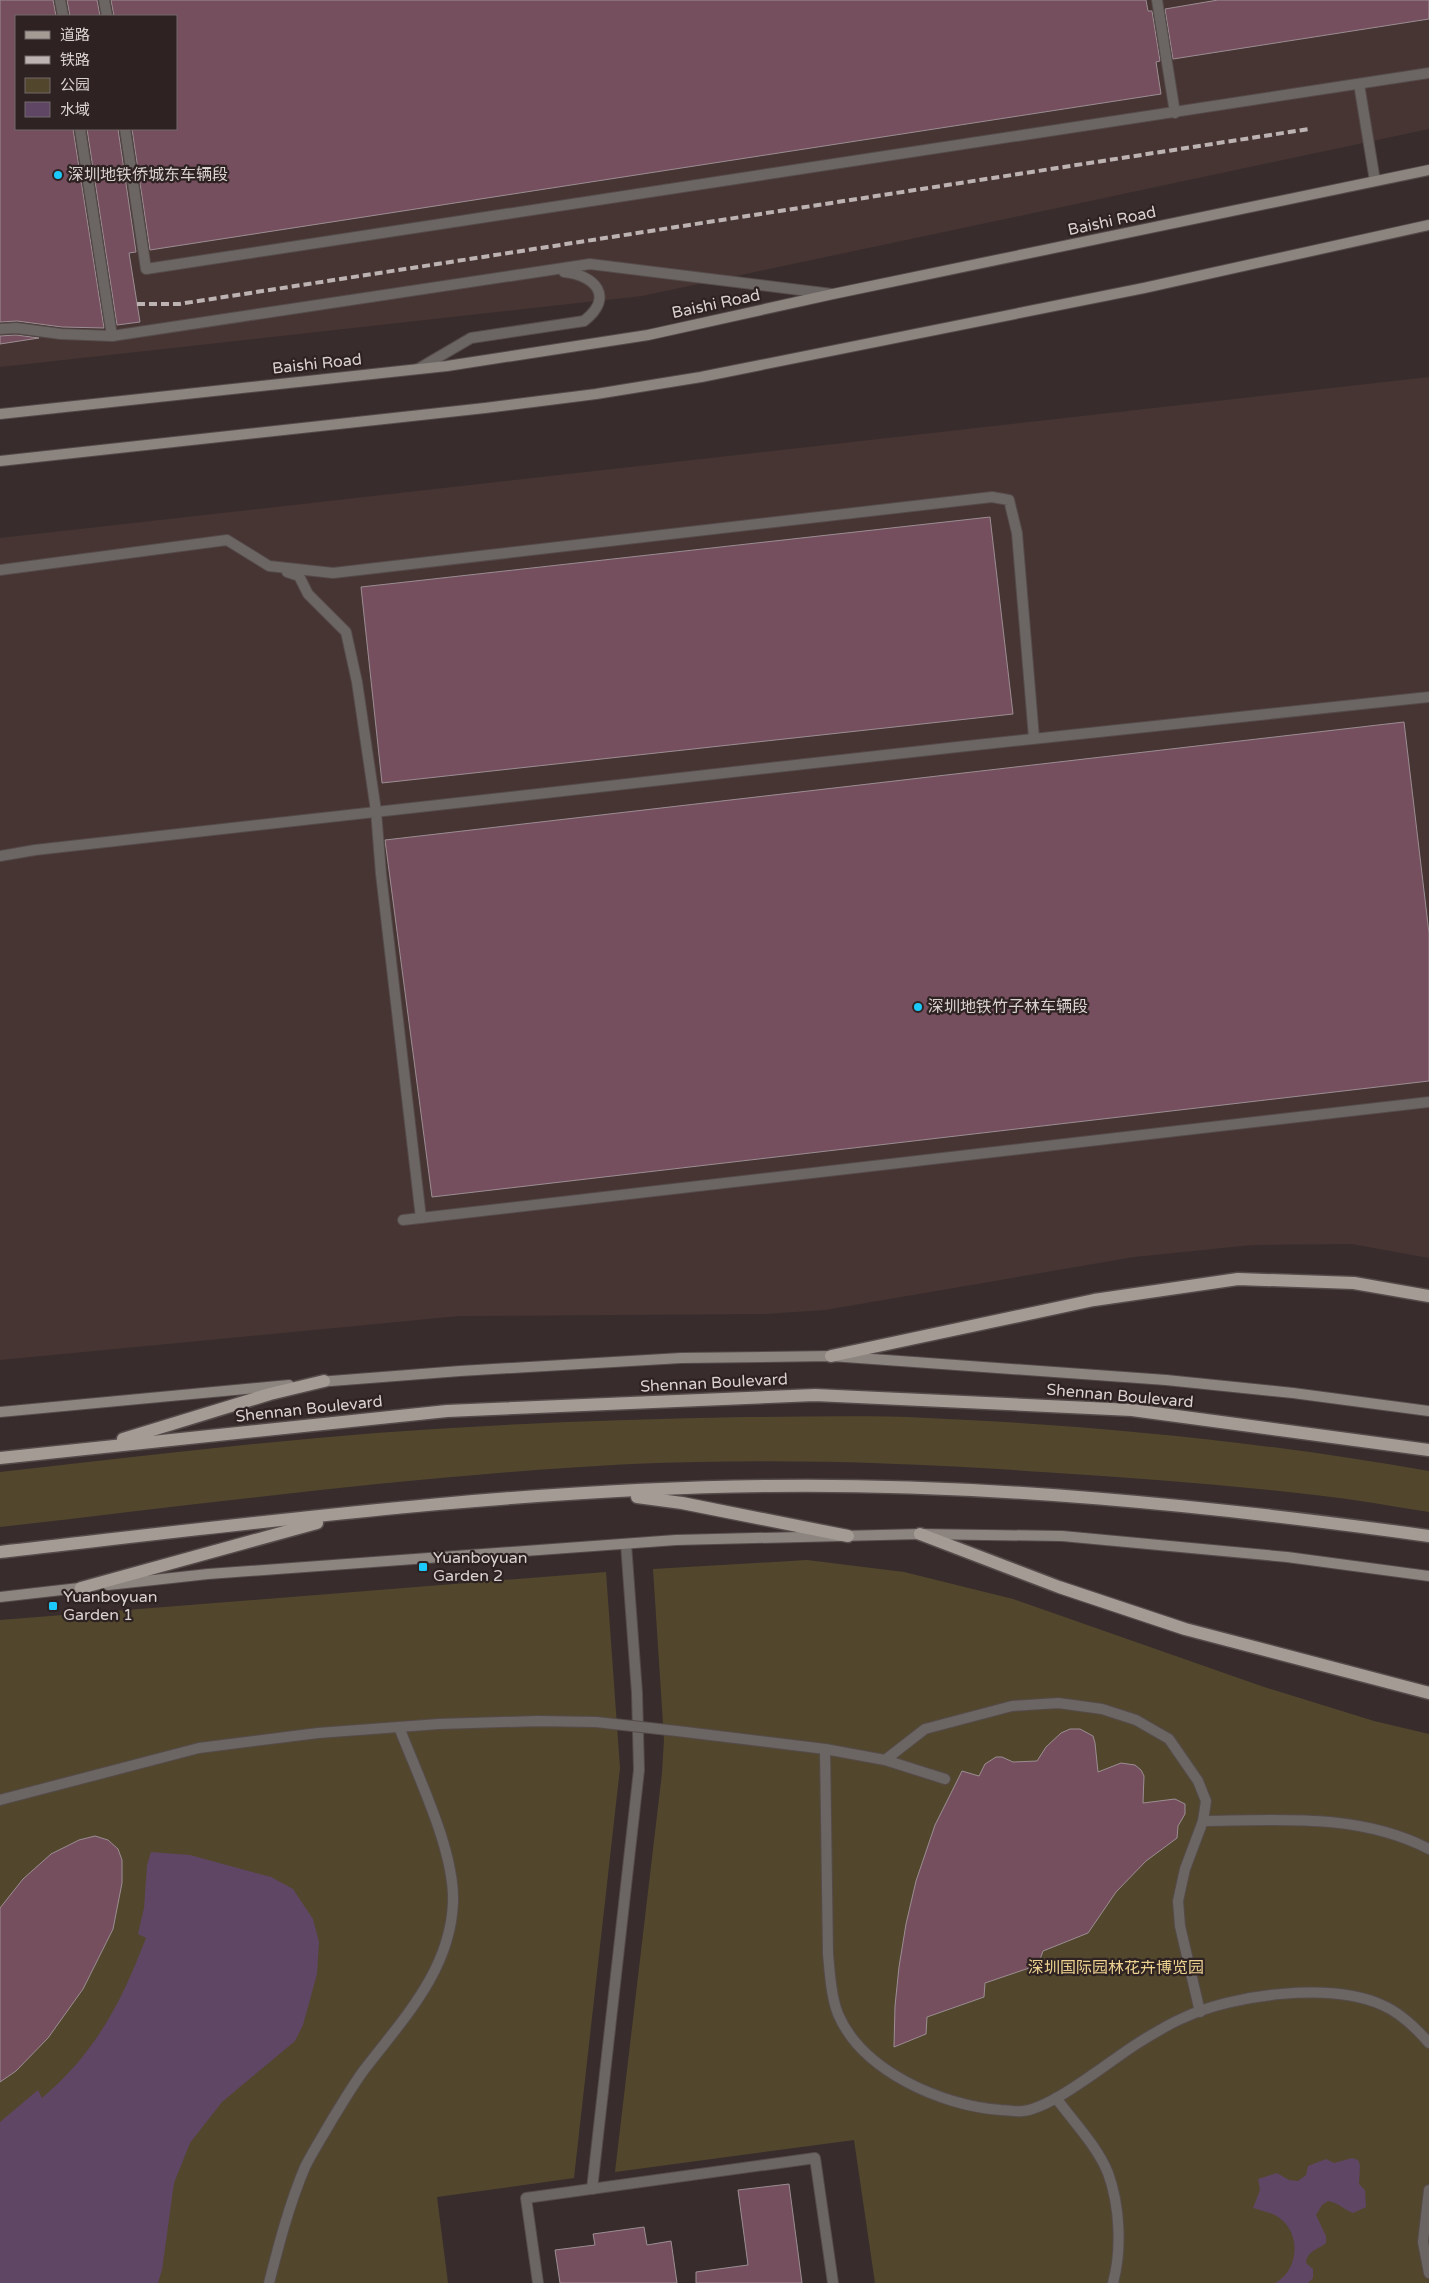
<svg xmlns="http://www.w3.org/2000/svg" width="1429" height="2283" font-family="'Varela Round','Noto Sans SC',sans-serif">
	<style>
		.built { fill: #473533; fill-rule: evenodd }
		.green { fill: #52472d }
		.water { fill: #5e4664 }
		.building { fill: #764f5f; stroke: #9b8e93 }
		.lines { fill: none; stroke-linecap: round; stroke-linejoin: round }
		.service-casing { stroke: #554b4a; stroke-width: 12 }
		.pedestrian-casing { stroke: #554b4a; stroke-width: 12 }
		.minor-casing { stroke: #554b4a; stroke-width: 12 }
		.secondary-casing { stroke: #554b4a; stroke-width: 12 }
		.primary-casing { stroke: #554b4a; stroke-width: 15 }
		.service { stroke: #6b6663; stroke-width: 10 }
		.pedestrian { stroke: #6b6663; stroke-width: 10 }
		.minor { stroke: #6b6663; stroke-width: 10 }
		.secondary { stroke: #8b847f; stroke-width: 10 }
		.primary { stroke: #a59b95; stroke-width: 12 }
		.rail { stroke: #bcb3b2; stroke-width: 4; stroke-dasharray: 8 4; stroke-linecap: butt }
		.service-bridge-casing { stroke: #554b4a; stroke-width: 12; stroke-linecap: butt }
		.service-bridge { stroke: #6b6663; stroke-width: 10 }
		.poi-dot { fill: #1cc9fc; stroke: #2e2322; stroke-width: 2 }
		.labels { text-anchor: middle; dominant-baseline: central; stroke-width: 4.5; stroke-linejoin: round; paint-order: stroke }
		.poi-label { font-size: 16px; fill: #dad2d1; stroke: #2e2322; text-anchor: start }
		.street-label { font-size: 16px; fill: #dad2d1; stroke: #2e2322 }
		.park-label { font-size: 16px; fill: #edd191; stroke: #2e2322 }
	</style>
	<rect width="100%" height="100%" fill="#382d2c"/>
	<g class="built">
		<path d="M0 0H1429V129L642 296 0 367ZM16 16H176V129H16Z"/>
		<polygon points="1429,377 1429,1258 1352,1244 1252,1245 1134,1257 825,1310 764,1314 459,1316 0,1360 0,538"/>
	</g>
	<g class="green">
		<path d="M746 1417C806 1417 867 1415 927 1418 1096 1425 1263 1442 1429 1471V1512C1391 1506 1353 1499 1315 1495 1224 1484 1133 1478 1042 1472 906 1462 768 1458 631 1464 420 1475 210 1503 0 1527V1472C125 1458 250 1443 376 1433 499 1424 622 1419 746 1417Z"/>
		<polygon points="807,1560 904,1572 1013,1599 1264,1687 1374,1721 1429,1734 1429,2283 875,2283 854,2140 615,2172 662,1773 664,1739 653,1569"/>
		<polygon points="606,1572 620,1768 574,2178 437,2197 448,2283 0,2283 0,1620"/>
	</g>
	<g class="water">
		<path d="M151 1852 190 1855 271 1877 293 1889 313 1919 319 1942 317 1974 303 2025 295 2041 222 2102 190 2143 174 2183 162 2270 158 2283H0V2122L38 2090 42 2098C96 2052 121 2003 146 1938L138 1934 144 1908 147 1865Z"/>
		<path d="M1352 2158 1358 2160 1360 2165 1359 2184 1365 2190 1366 2207 1353 2213C1343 2209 1339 2203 1328 2201L1322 2205 1316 2215 1326 2236V2243C1317 2250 1307 2251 1306 2263L1313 2269V2278L1308 2283H1275C1297 2271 1302 2238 1282 2220 1275 2213 1262 2211 1253 2208L1260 2190 1258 2179 1277 2173 1289 2180 1298 2181 1306 2175 1308 2166 1326 2159 1334 2163Z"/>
	</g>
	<g class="building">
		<polygon points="0,0 53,0 56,16 16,16 16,129 73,129 104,328 62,327 17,321 0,322"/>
		<polygon points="67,0 97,0 100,16 70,16"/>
		<polygon points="111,0 1146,0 1148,11 1152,11 1160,61 1156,62 1161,94 150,250 132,129 176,129 176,16 114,16"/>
		<polygon points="1218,0 1429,0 1429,19 1173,59 1165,9"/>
		<polygon points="87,129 118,129 136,252 129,253 140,322 117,325"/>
		<polygon points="16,335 39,338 0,344 0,336"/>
		<polygon points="990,517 1013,714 382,783 361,587"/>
		<polygon points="1404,722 1429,933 1429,1081 432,1197 385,840"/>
		<polygon points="1070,1729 1080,1729 1093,1736 1095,1743 1098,1772 1121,1763 1135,1765 1141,1770 1144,1776 1143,1803 1175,1799 1185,1804 1185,1814 1178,1826 1177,1838 1146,1861 1116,1892 1088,1933 1043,1951 1038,1965 985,1983 984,1997 927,2017 926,2034 894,2047 895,2006 899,1967 906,1924 916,1881 935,1825 962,1771 979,1776 985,1764 996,1757 1002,1757 1013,1762 1037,1761 1046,1747 1061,1733"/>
		<polygon points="95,1836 108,1840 118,1849 122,1860 122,1883 113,1929 83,1989 48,2038 16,2071 0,2082 0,1908 23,1879 51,1854 79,1840"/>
		<polygon points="789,2184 802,2283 696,2283 696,2272 748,2265 738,2190"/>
		<polygon points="644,2227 647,2245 671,2241 677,2283 560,2283 555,2250 595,2245 593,2234"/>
	</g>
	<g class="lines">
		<defs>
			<g id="service">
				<polyline points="60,0 63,16"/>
				<polyline points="104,0 107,16"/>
				<polyline points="1157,0 1175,113"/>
				<polyline points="1359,84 1375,181"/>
				<polyline points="80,129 112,336"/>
				<polyline points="125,129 146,269 1429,73"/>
				<polyline points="0,329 16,328 61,334 112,336 590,264 832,294"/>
				<path d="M418 369 471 338 584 321C615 297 595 275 564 272"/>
				<polyline points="0,570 227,540 269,566 333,573 992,497 1009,500 1017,533 1034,738"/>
				<polyline points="287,572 299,576 308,594 346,632 357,682 376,811 381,874 421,1218"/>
				<path d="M0 856 35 850C500 797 964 745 1429 697"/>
				<polyline points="403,1220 1429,1102"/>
				<polyline points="439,1724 538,1721 596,1722"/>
				<polyline points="677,1731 825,1749 885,1760 945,1779"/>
				<path d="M825 1749 828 1954C830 1974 831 1996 838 2014 862 2071 942 2106 1001 2110 1008 2110 1016 2112 1023 2111 1054 2108 1114 2057 1143 2040 1156 2032 1169 2024 1183 2018 1233 1994 1331 1982 1382 2005 1401 2013 1416 2028 1429 2043"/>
				<polyline points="885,1760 925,1729 1012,1706 1058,1703 1102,1709 1136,1720 1169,1739 1198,1781 1206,1801 1203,1821 1185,1869 1178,1901 1180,1926 1200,2012"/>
				<path d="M1203 1821C1279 1820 1359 1813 1429 1849"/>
				<path d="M1056 2098C1073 2121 1097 2146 1108 2173 1120 2206 1122 2250 1113 2283"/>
				<polyline points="1429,2190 1423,2242 1429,2273"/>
				<path d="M269 2283C279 2244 289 2205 305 2167 313 2151 324 2134 333 2118 343 2102 353 2085 364 2070 403 2019 450 1971 453 1903 455 1851 418 1777 399 1727"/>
				<polyline points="538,2283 526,2198 815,2158 833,2283"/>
			</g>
			<polyline id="pedestrian" points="0,1800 199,1748 318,1733 439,1724"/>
			<polyline id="minor" points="592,2189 639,1770 637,1693 626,1544"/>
			<g id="secondary">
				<polyline points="0,414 447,366 648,335 833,294 1429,170"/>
				<polyline points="0,461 485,408 596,394 701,377 1144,288 1429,225"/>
				<polyline points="318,1382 460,1371 681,1358 831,1356 1166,1380 1293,1393 1429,1411"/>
				<polyline points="0,1412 289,1385"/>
				<polyline points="108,1585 208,1574 676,1540 920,1534 1062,1536 1287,1557 1429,1576"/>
				<polyline points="0,1597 88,1587"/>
			</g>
			<g id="primary">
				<polyline points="831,1356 1094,1300 1238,1279 1354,1283 1429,1296"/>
				<polyline points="123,1439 270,1394 324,1381"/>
				<polyline points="0,1458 447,1411 815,1395 1132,1410 1429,1450"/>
				<polyline points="637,1497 682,1503 848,1536"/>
				<polyline points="920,1534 1059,1587 1185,1629 1429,1693"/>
				<path d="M0 1552C255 1523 511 1489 768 1486 987 1483 1213 1506 1429 1536"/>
				<polyline points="81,1588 317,1523"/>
			</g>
		</defs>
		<use href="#service" class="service-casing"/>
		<use href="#pedestrian" class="pedestrian-casing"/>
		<use href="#minor" class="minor-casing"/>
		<use href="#secondary" class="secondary-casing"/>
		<use href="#primary" class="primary-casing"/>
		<use href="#service" class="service"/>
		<use href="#pedestrian" class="pedestrian"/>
		<use href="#minor" class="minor"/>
		<use href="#secondary" class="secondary"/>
		<use href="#primary" class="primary"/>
		<polyline class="rail" points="137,304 179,304 1309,129"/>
		<defs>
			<polyline id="service-bridge" points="596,1722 677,1731"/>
		</defs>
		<use href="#service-bridge" class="service-bridge-casing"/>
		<use href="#service-bridge" class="service-bridge"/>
	</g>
	<g class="poi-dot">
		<circle cx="58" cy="175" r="5"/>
		<circle cx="918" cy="1007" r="5"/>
		<rect x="418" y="1562" width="10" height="10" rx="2.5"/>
		<rect x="48" y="1601" width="10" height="10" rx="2.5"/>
	</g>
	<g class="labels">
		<g class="poi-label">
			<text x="68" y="175">深圳地铁侨城东车辆段</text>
			<text x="928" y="1007">深圳地铁竹子林车辆段</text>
			<text x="433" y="1558">Yuanboyuan<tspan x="433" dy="18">Garden 2</tspan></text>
			<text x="63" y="1597">Yuanboyuan<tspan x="63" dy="18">Garden 1</tspan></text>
		</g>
		<g class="street-label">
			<text transform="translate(1112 221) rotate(-12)">Baishi Road</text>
			<text transform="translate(716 304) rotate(-12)">Baishi Road</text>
			<text transform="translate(317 364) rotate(-6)">Baishi Road</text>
			<text transform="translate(714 1383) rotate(-3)">Shennan Boulevard</text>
			<text transform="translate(1120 1396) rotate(5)">Shennan Boulevard</text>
			<text transform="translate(309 1409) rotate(-6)">Shennan Boulevard</text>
		</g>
		<g class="park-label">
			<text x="1116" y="1968">深圳国际园林花卉博览园</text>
		</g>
	</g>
	<rect x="15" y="15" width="162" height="115" fill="#2e2322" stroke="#736968"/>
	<rect x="25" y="31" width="25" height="8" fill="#a59b95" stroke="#736968"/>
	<text x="60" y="40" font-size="15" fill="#dad2d1">道路</text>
	<rect x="25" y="56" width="25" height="8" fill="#bcb3b2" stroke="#736968"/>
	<text x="60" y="65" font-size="15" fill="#dad2d1">铁路</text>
	<rect x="25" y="78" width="25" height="15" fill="#52472d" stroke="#736968"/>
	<text x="60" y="90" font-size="15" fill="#dad2d1">公园</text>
	<rect x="25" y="102" width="25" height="15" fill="#5e4664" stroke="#736968"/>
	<text x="60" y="115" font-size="15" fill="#dad2d1">水域</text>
</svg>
